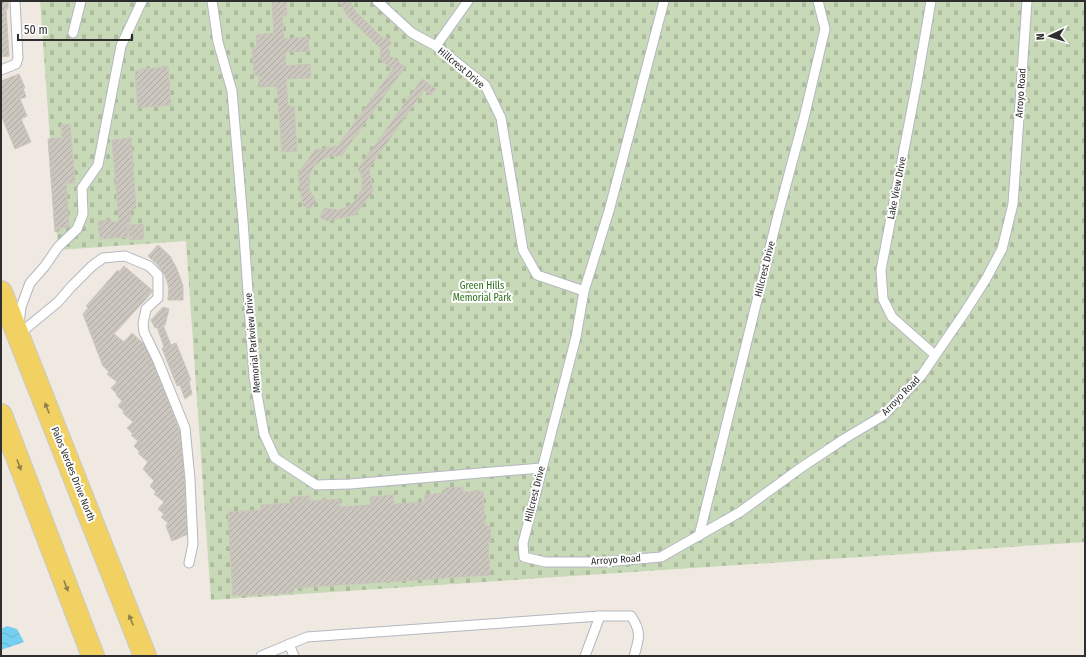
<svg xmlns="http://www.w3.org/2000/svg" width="1086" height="657" font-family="'Fira Sans Condensed',sans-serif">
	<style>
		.cemetery { fill: url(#cemetery-stones) }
		.water { fill: url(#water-waves) }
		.building { fill: url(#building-hatch); stroke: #cbc5ba }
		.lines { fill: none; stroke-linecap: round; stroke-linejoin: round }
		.lane-casing { stroke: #b4b7c1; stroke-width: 11 }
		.primary-casing { stroke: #c9c9c9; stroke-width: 24 }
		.lane { stroke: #fff; stroke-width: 9 }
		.primary { stroke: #f2d163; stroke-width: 22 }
		.oneway { fill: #908048 }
		.labels { text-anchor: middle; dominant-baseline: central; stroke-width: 4; stroke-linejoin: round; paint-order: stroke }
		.street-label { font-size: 10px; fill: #2e2e2e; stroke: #fff }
		.park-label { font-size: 10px; fill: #2c6e1b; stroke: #fff }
	</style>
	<defs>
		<pattern id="cemetery-stones" width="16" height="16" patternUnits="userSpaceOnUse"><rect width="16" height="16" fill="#c8d9b8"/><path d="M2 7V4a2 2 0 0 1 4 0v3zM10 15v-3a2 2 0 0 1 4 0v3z" fill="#acbb9e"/></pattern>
		<pattern id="water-waves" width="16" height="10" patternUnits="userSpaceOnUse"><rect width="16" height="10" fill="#75cff0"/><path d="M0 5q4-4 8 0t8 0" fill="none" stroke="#66b2ce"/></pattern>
		<pattern id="building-hatch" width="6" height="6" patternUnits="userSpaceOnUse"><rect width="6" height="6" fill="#cbc7bf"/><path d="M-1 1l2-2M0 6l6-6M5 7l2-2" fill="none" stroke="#afaba4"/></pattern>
	</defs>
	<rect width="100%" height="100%" fill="#efe9e1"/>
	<polygon class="cemetery" points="40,1 1085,1 1085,542 211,600 186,241 58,250"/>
	<polygon class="water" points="7,626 17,629 24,642 1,650 1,629"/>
	<g class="building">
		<polygon points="1,1 8,1 8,9 6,9 9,56 1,57"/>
		<polygon points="272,1 286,1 287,15 282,16 284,39 308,37 309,51 285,52 286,66 310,64 311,78 286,79 288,106 294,106 297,151 282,152 277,86 260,87 259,75 254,75 252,47 257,47 256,35 274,33"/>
		<polygon points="339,1 350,1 355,11 384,39 386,37 392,43 388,47 389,55 405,67 341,156 330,156 324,158 314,166 309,176 309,186 310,191 316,201 309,210 303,205 298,174 315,150 338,146 393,69 381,60 380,46 378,46 348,17"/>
		<polygon points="168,67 171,105 138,108 135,71 142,71 141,69"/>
		<polygon points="19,74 25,88 23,88 26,97 20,99 27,116 21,119 31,142 15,149 1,115 1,81"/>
		<polygon points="422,79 436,89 431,95 424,90 369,168 373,191 355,215 326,221 319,216 325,208 337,210 342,209 347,207 356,200 362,189 362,177 358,169"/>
		<polygon points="70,124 75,183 66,183 69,227 59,228 60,231 55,232 48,139 62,138 61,125"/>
		<polygon points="131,138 136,209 130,209 131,222 127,223 128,237 100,239 98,221 112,220 112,222 119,222 112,140"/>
		<polygon points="143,224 144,239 130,240 128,225"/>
		<polygon points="158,245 170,256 177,269 183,286 183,300 168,300 169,288 165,275 158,265 148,256"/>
		<polygon points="124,266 153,291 114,334 124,342 132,333 147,347 182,437 186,497 185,497 188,534 172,541 166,526 168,523 161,517 164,514 158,509 164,502 154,494 156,492 150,486 154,481 143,469 148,462 138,453 140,452 134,446 138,441 131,435 133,434 127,428 133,422 123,413 124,411 118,406 122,401 116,395 117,394 111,388 117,382 107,374 109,372 103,366 83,314 88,308 86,306 118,270 119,272"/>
		<polygon points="163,307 169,309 165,325 163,325 171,345 176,343 191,380 189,381 192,394 185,399 180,385 177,386 162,348 164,347 161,338 157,327 155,328 151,320"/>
		<polygon points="463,487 463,492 483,491 485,526 490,526 491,542 488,542 490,575 294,588 294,593 233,596 228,512 261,510 261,505 292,503 292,497 310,496 310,501 340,499 340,507 371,505 371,497 393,495 394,504 425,502 424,495 445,493 445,488"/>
	</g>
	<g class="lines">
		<defs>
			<g id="lane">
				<polyline points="212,1 218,42 232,91 243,221 254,377 264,434 275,458 316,485 350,484 541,468"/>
				<polyline points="377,1 412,33 436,46 485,85 501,118 523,250 537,275 584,291 609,211 664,1"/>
				<polyline points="931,1 917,82 881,270 883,299 892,317 935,355"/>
				<polyline points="73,33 81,1"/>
				<polyline points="436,46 468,1"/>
				<polyline points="1,70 16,64 18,58 15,1"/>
				<polyline points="584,291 576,337 523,543 524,557 545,562 604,562 661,557 740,512 802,467 844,439 884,415 921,376 963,315 986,279 1002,249 1013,204 1027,1"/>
				<polyline points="19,324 21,307 30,283 45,266 58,247 77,229 83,214 82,188 98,165 121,46 142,1"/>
				<polyline points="18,335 58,302 71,287 92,266 103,258 125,256 149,266 158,275 158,298 146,309 143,324 144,332 158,361 185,428 190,479 193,544 189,563"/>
				<polyline points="699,536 778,215 804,118 825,29 818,1"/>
				<path d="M600 616H631C642 632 639 639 634 656"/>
				<polyline points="289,644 294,656"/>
				<polyline points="261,656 307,637 600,616 585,656"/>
			</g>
			<g id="primary">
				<polyline points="1,292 145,656"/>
				<polyline points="1,415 93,656"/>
			</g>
		</defs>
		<use href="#lane" class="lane-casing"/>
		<use href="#primary" class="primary-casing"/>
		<use href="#lane" class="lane"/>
		<use href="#primary" class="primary"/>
	</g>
	<defs><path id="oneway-solid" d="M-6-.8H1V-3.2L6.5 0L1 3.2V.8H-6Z"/></defs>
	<g class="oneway">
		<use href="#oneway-solid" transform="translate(47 408) rotate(-112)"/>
		<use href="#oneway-solid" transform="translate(19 465) rotate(70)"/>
		<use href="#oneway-solid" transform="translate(66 586) rotate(69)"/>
		<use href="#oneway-solid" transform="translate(131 620) rotate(-112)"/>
	</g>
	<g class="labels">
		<g class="street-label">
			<text transform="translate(461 68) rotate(40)">Hillcrest Drive</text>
			<text transform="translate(1021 93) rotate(-86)">Arroyo Road</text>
			<text transform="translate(897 188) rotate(-79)">Lake View Drive</text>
			<text transform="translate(765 269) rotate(-76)">Hillcrest Drive</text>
			<text transform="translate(253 343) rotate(-95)">Memorial Parkview Drive</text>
			<text transform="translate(901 396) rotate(-46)">Arroyo Road</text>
			<text transform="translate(73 474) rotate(68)">Palos Verdes Drive North</text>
			<text transform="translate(535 494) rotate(-76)">Hillcrest Drive</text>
			<text transform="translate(616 560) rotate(-4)">Arroyo Road</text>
		</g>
		<g class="park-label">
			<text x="482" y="286">Green Hills<tspan x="482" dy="12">Memorial Park</tspan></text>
		</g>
	</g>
	<rect width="1086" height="657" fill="none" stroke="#2e2e2e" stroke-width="4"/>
	<g transform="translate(1050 36) rotate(266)" stroke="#ffffff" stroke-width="3" paint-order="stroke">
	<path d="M0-3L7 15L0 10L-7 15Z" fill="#2e2e2e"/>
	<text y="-6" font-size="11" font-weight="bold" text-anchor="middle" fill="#2e2e2e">N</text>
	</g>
	<path d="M18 34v6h114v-6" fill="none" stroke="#2e2e2e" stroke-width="2"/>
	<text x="24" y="34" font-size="12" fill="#2e2e2e" stroke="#ffffff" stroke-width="3" paint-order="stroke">50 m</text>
</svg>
